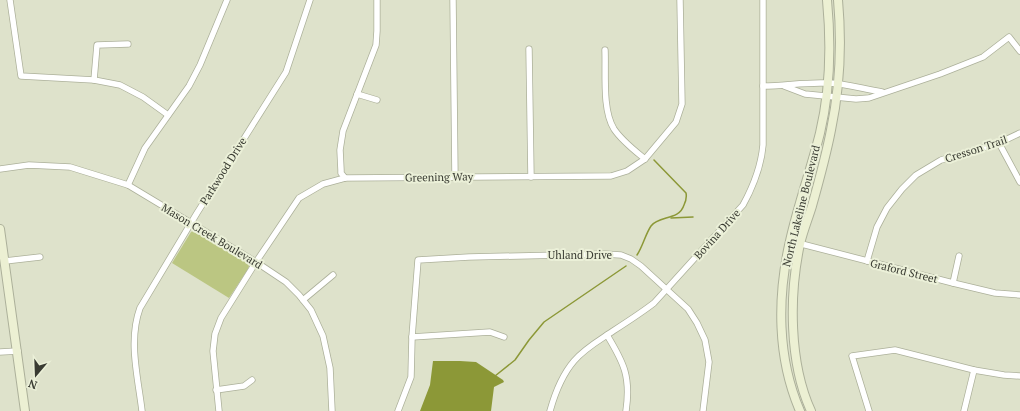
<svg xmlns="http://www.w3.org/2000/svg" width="1020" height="411" font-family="'PT Serif',serif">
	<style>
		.green { fill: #bbc682 }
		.water { fill: #8c9837 }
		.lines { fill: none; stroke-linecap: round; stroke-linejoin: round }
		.stream { stroke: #8c9837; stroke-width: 1.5 }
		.street-casing { stroke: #acb09a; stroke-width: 7 }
		.secondary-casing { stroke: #acb09a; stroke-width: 10 }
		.street { stroke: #fff; stroke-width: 5.5 }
		.secondary { stroke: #ecf0d3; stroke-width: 8 }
		.labels { text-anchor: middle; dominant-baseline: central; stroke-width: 4; stroke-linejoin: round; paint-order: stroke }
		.street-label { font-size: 11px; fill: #393b32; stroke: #ebf0d8 }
	</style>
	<rect width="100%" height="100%" fill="#dee2cb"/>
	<polygon class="green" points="193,231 197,231 247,263 249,266 248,269 229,298 172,263 191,232"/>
	<polygon class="water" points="433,361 460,361 476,362 503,380 504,382 494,387 491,411 420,411 430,385"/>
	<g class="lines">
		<g class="stream">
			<polyline points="671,218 693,217"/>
			<path d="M637 255C643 246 645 235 651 226 659 215 679 221 684 205 686 201 687 198 686 193L654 160"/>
			<polyline points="495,376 515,360 529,340 544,322 626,266"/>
		</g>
		<defs>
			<g id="street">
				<polyline points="10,0 21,76 94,80 120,85 143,97 168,115"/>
				<polyline points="453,0 455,177"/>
				<polyline points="529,49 531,177"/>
				<path d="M605 50C606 73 602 110 614 129 622 141 634 150 645 159"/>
				<polyline points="94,80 97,45 128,44"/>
				<path d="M763 86C784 86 805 82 826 83 845 83 863 89 882 92"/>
				<polyline points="784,86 805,94 856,99 869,98 940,74 983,57 1009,37 1020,51"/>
				<polyline points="357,94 377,100"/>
				<polyline points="999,143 1020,182"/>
				<polyline points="0,169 29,165 70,167 128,185 256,262 286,282 299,295 311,310 323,336 330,368 332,411"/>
				<polyline points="345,178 341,173 341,170 340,150 343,131 376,45 377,31 377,0"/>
				<polyline points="128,185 145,148 189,86 200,65 227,0"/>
				<polyline points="790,241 953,283 995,293 1020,295"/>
				<polyline points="5,261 40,257"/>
				<polyline points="867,261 877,227 887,208 902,189 916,175 941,160 999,143 1020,133"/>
				<polyline points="953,283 959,256"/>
				<polyline points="303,300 333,275"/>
				<path d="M607 335C624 363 631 377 626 411"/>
				<polyline points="412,337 490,332 504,337"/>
				<polyline points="0,352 18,351"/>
				<polyline points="216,390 244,386 252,380"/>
				<path d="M142 411C138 377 128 341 140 308L197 213 286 72 310 0"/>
				<polyline points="219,411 213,351 215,334 221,318 256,262 299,198 323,184 345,178 611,176 627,171 645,159 676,122 682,104 680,0"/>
				<polyline points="398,411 411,377 412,337 418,260 469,257 605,254 621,255 631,259 641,266 688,309 697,323 705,340 709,362 703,411"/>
				<path d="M550 411C555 393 562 375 574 361 585 348 600 340 613 331 627 322 641 313 654 303L743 205C754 185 761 167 763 145V0"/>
				<polyline points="869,411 852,356 895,350 974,370 1004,375 1020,376"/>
				<polyline points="964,411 974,370"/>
			</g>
			<g id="secondary">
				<polyline points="0,229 25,411"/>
				<path d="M800 411C777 358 777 297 790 241 798 205 811 169 820 133 830 91 831 42 827 0"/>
				<path d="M811 411C789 363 789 295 800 244 803 231 808 219 812 206 819 181 826 156 831 130 840 87 842 44 838 0"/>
			</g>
		</defs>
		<use href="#street" class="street-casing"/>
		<use href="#secondary" class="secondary-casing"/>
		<use href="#street" class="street"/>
		<use href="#secondary" class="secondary"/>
	</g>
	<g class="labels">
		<g class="street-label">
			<text transform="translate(976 149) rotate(-18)">Cresson Trail</text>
			<text transform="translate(223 171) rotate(-58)">Parkwood Drive</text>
			<text transform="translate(439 177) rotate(-1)">Greening Way</text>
			<text transform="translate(801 206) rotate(-76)">North Lakeline Boulevard</text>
			<text transform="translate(717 234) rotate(-48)">Bovina Drive</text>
			<text transform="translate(212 236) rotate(31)">Mason Creek Boulevard</text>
			<text x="580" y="255">Uhland Drive</text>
			<text transform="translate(904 271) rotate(14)">Graford Street</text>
		</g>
	</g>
	<g transform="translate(36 375) rotate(199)" stroke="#ebf0d8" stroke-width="3" paint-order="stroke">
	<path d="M0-3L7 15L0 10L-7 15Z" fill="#393b32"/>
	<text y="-6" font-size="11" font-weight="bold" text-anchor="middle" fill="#393b32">N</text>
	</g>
</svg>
